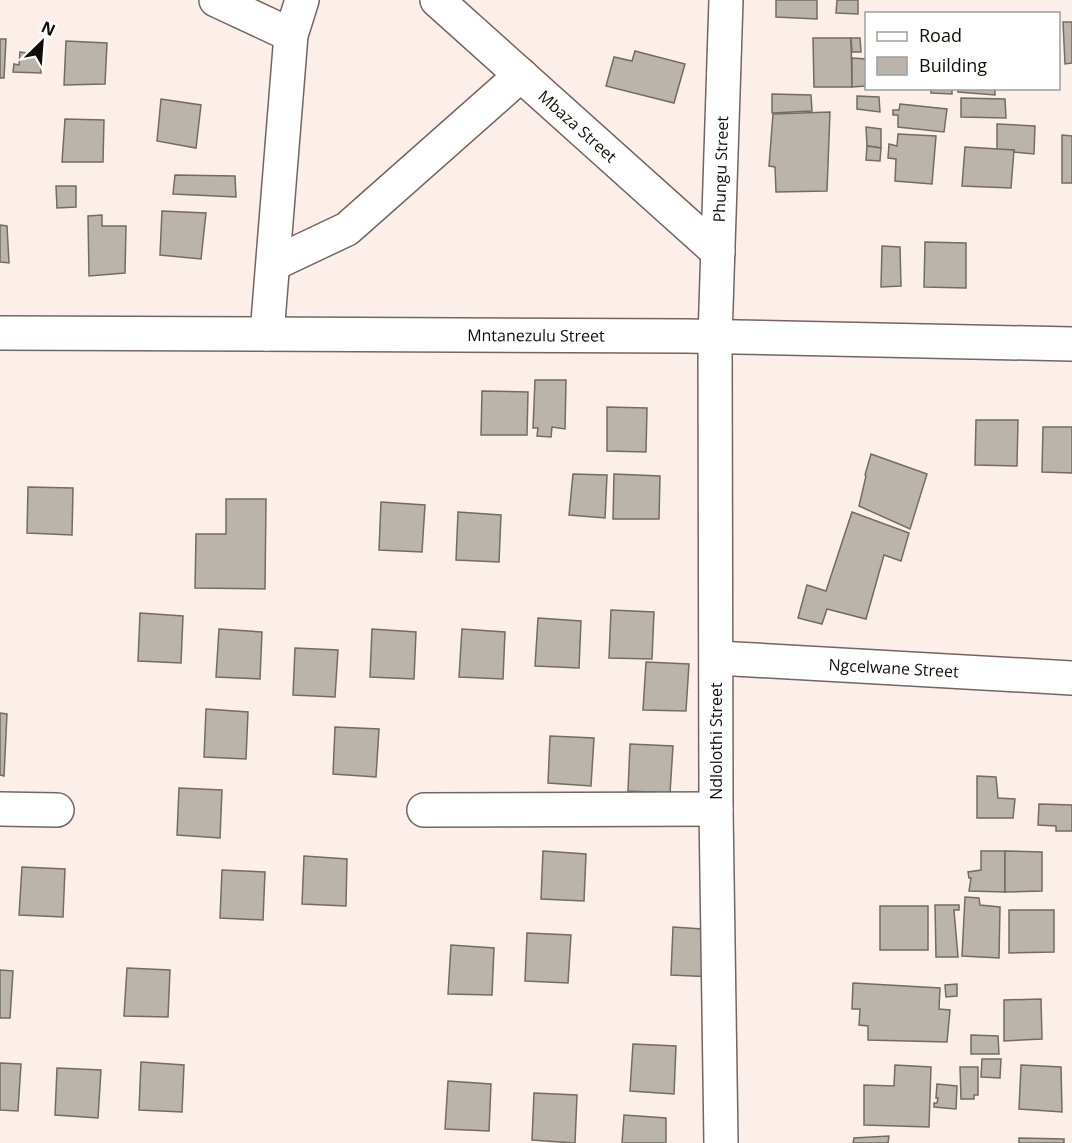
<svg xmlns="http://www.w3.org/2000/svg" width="1072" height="1143" font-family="'Open Sans',sans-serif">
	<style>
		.building { fill: #bab4aa; stroke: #726c63; stroke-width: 1.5 }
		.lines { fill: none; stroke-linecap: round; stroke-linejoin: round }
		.minor-casing { stroke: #716661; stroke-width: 36 }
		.minor { stroke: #fff; stroke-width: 33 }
		.labels { text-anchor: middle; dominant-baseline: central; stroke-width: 4.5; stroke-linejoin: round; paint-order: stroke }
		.street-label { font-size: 16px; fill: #100c0a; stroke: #fff }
	</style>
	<rect width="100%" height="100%" fill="#fcefea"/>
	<g class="building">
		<polygon points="776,0 817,0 817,19 776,17"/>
		<polygon points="837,0 858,0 858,14 836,13"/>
		<polygon points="1063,22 1072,22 1072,63 1065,64"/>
		<polygon points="813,38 851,38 852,87 814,87"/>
		<polygon points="851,38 860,38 861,52 852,52"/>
		<polygon points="0,39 6,39 4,78 0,78"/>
		<polygon points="66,41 107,43 105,84 64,85"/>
		<polygon points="635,51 685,64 674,103 606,86 614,57 632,61"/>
		<polygon points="20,52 41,55 41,73 13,72 14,64 19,65"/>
		<polygon points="852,58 866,59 866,86 852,87"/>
		<polygon points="931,88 952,88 952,94 931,93"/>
		<polygon points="958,88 995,88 995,95 958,92"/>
		<polygon points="772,94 811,95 812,111 772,113"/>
		<polygon points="857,96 879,97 880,112 857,109"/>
		<polygon points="961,98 1005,99 1006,118 961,117"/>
		<polygon points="161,99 201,105 196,148 157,141"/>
		<polygon points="900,104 947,109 944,132 898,127 898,115 893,115 893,110 899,110"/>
		<polygon points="830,112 827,191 776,192 775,167 769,166 773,114"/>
		<polygon points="65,119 104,120 103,162 62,162"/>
		<polygon points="997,124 1035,126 1034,154 1014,152 1014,150 997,150"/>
		<polygon points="866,127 881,129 881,148 867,146"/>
		<polygon points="898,134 936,136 932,184 895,181 896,159 888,158 889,144 897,146"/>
		<polygon points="1062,135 1072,136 1072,183 1062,183"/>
		<polygon points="867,146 881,148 880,161 866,160"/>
		<polygon points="965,147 1014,150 1011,188 962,186"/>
		<polygon points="175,175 235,176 236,197 173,194"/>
		<polygon points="56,186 76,186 76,207 57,208"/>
		<polygon points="162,211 206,213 201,259 160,255"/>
		<polygon points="102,215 102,226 126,226 125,273 89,276 88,216"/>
		<polygon points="0,225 7,226 9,263 0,262"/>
		<polygon points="925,242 966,243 966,288 924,287"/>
		<polygon points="882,246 900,247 901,286 881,287"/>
		<polygon points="535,380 566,380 565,429 552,427 551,437 537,436 538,428 533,428"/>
		<polygon points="482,391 528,392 527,435 481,435"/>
		<polygon points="607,407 647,408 646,452 607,451"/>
		<polygon points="976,420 1018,420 1017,466 975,465"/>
		<polygon points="1043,427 1072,427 1072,473 1042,472"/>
		<polygon points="871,454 927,474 910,529 859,506 866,476 865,475"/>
		<polygon points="573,474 607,475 605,518 569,515"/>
		<polygon points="614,474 660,476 659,519 613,519"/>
		<polygon points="28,487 73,488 72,535 27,533"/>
		<polygon points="226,499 266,499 265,589 195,588 196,534 226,534"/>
		<polygon points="381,502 425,505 422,552 379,550"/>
		<polygon points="458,512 501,515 499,562 456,560"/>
		<polygon points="852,512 909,533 901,561 884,555 866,619 827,609 822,624 798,618 807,585 826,591"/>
		<polygon points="611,610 654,612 652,659 609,658"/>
		<polygon points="140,613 183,616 181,663 138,661"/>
		<polygon points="538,618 581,621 579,668 535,666"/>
		<polygon points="219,629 262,632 260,679 216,677"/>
		<polygon points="372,629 416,632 414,679 370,677"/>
		<polygon points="462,629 505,632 503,679 459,677"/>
		<polygon points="295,648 338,650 335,697 293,695"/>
		<polygon points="646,662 689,664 686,711 643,710"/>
		<polygon points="206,709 248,712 246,759 204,757"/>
		<polygon points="0,713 7,714 4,776 0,775"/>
		<polygon points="335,727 379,729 376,777 333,774"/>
		<polygon points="550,736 594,738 591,786 548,783"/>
		<polygon points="630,744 673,746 670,793 628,791"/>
		<polygon points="977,776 996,777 998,798 1015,799 1013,818 977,818"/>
		<polygon points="179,788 222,790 220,838 177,835"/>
		<polygon points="1039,804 1072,805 1072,831 1056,831 1056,826 1038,825"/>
		<polygon points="543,851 586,854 584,901 541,899"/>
		<polygon points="981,851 1005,851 1005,892 969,891 971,878 969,878 968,872 981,870"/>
		<polygon points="1005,851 1042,852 1042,891 1005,892"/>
		<polygon points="304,856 347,859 346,906 302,904"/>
		<polygon points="22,867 65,869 63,917 19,915"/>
		<polygon points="222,870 265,872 263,920 220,918"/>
		<polygon points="965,897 979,898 980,905 1000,907 999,958 962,956"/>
		<polygon points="935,905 959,905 959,910 954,910 958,957 936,957"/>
		<rect x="880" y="906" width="48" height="44"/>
		<polygon points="1009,910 1054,910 1054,952 1009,953"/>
		<polygon points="673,927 717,930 714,977 671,975"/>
		<polygon points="527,933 571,935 568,983 525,981"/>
		<polygon points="451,945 494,948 492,995 448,994"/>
		<polygon points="127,968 170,970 168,1017 124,1016"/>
		<polygon points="0,970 13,971 10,1018 0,1018"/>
		<polygon points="853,983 940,988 939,1009 950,1010 947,1042 868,1040 868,1026 859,1025 860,1009 852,1009"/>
		<polygon points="957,984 957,996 946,997 945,985"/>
		<polygon points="1041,999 1042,1039 1004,1041 1004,1000"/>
		<polygon points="971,1035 998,1036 999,1054 971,1054"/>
		<polygon points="633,1044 676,1046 674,1094 630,1091"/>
		<polygon points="982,1059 1001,1059 1000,1078 981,1077"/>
		<polygon points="141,1062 184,1065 182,1112 139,1110"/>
		<polygon points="0,1063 21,1064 18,1111 0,1110"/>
		<polygon points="895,1065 931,1067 929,1127 864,1125 864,1085 894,1086"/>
		<polygon points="1021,1065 1061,1067 1062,1112 1019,1109"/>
		<polygon points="960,1067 978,1067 978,1095 974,1095 974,1099 961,1099"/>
		<polygon points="57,1068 101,1070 98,1118 55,1115"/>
		<polygon points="448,1081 491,1084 489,1131 445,1129"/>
		<polygon points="937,1084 957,1086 956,1109 934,1107 934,1103 937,1103 938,1098 936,1098"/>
		<polygon points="534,1093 577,1095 575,1143 532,1140"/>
		<polygon points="624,1115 666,1118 666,1143 622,1143"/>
		<polygon points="889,1136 888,1143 853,1143 854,1138"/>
		<polygon points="1019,1138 1064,1139 1064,1143 1019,1143"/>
	</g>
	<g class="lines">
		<defs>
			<g id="minor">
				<polyline points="216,0 291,35"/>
				<path id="s1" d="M437 0 718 252"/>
				<polyline points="273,264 347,229 521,75"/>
				<path id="s2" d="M0 333 686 336 1072 344"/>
				<polyline points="267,334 291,35 302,0"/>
				<path id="s3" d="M717 658 1072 678"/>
				<polyline points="0,809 57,810"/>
				<polyline points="424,810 716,809"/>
				<path id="s4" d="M721 1143 716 809 715 338 726 0"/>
			</g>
		</defs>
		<use href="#minor" class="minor-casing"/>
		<use href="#minor" class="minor"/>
	</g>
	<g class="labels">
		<g class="street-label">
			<text stroke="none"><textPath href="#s1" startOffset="189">Mbaza Street</textPath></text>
			<text stroke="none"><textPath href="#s4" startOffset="974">Phungu Street</textPath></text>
			<text stroke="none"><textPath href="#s2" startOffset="536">Mntanezulu Street</textPath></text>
			<text stroke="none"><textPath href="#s3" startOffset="177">Ngcelwane Street</textPath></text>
			<text transform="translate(716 741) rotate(-90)">Ndlolothi Street</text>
		</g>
	</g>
	<rect x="865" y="12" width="195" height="78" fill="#ffffff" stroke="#9f9e9d" stroke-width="1.5"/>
	<rect x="877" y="32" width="30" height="9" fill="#ffffff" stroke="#9f9e9d" stroke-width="1.5"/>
	<text x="919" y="42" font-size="18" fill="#100c0a">Road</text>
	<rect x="877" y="57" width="30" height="18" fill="#bab4aa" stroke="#9f9e9d" stroke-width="1.5"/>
	<text x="919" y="72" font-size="18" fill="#100c0a">Building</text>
	<g transform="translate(42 42) rotate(25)" stroke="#ffffff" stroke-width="4.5" paint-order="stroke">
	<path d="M0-4.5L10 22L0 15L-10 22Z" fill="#100c0a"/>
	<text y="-9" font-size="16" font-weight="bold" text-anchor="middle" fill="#100c0a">N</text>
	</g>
</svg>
